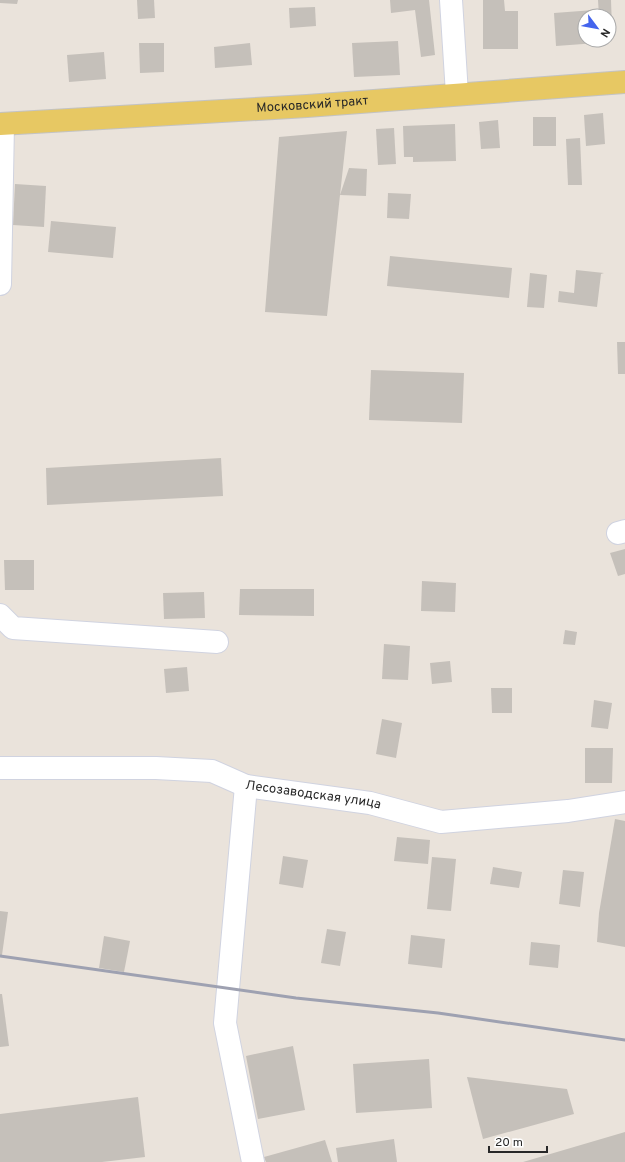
<svg xmlns="http://www.w3.org/2000/svg" width="625" height="1162" font-family="Overpass,sans-serif">
	<style>
		.building { fill: #c5c0ba }
		.lines { fill: none; stroke-linecap: round; stroke-linejoin: round }
		.minor-casing { stroke: #d0d3e0; stroke-width: 24 }
		.major-casing { stroke: #c3c3c3; stroke-width: 24 }
		.minor { stroke: #fff; stroke-width: 22 }
		.major { stroke: #e7c863; stroke-width: 22 }
		.rail { stroke: #9ea1b1; stroke-width: 3 }
		.labels { text-anchor: middle; dominant-baseline: central; stroke-width: 3; stroke-linejoin: round; paint-order: stroke }
		.street-label { font-size: 13px; fill: #282828; stroke: #fff }
	</style>
	<rect width="100%" height="100%" fill="#eae3db"/>
	<g class="building">
		<polygon points="0,0 18,0 17,4 0,3"/>
		<polygon points="137,0 154,0 155,18 138,19"/>
		<polygon points="390,0 429,0 435,55 421,57 415,10 391,13"/>
		<polygon points="483,0 504,0 505,11 518,11 518,49 483,49"/>
		<polygon points="598,0 611,0 612,28 609,28 609,16 599,16"/>
		<polygon points="315,7 316,26 290,28 289,8"/>
		<polygon points="594,10 594,16 585,16 585,40 596,40 597,43 556,46 554,13"/>
		<polygon points="398,41 400,75 354,77 352,43"/>
		<polygon points="139,43 164,43 164,72 140,73"/>
		<polygon points="250,43 252,65 215,68 214,47"/>
		<polygon points="104,52 106,79 69,82 67,55"/>
		<polygon points="603,113 605,144 586,146 584,115"/>
		<rect x="533" y="117" width="23" height="29"/>
		<polygon points="498,120 500,148 481,149 479,122"/>
		<polygon points="455,124 456,161 413,162 413,157 404,157 403,126"/>
		<polygon points="394,128 396,164 378,165 376,129"/>
		<polygon points="347,131 340,195 349,168 367,169 366,196 340,195 327,316 265,312 279,137"/>
		<polygon points="580,138 582,185 568,185 566,139"/>
		<polygon points="15,184 46,186 44,227 13,225"/>
		<polygon points="388,193 411,194 409,219 387,218"/>
		<polygon points="51,221 116,227 113,258 48,252"/>
		<polygon points="390,256 512,268 509,298 387,286"/>
		<polygon points="576,270 604,273 601,274 597,307 558,302 559,291 574,293"/>
		<polygon points="530,273 547,275 544,308 527,307"/>
		<polygon points="617,342 625,342 625,374 618,374"/>
		<polygon points="371,370 464,373 462,423 369,420"/>
		<polygon points="221,458 223,496 47,505 46,468"/>
		<polygon points="625,549 625,574 618,576 610,553"/>
		<polygon points="4,560 34,560 34,590 5,590"/>
		<polygon points="422,581 456,583 455,612 421,611"/>
		<polygon points="240,589 314,589 314,616 239,615"/>
		<polygon points="204,592 205,618 164,619 163,593"/>
		<polygon points="565,630 577,632 575,645 563,644"/>
		<polygon points="384,644 410,646 408,680 382,679"/>
		<polygon points="450,661 452,682 432,684 430,663"/>
		<polygon points="187,667 189,691 166,693 164,669"/>
		<polygon points="491,688 512,688 512,713 492,713"/>
		<polygon points="594,700 612,703 608,729 591,727"/>
		<polygon points="382,719 402,723 396,758 376,754"/>
		<polygon points="585,748 613,748 612,783 585,783"/>
		<polygon points="615,819 625,821 625,947 597,942 599,913"/>
		<polygon points="397,837 430,840 428,864 394,861"/>
		<polygon points="283,856 308,860 303,888 279,884"/>
		<polygon points="432,857 456,859 451,911 427,909"/>
		<polygon points="493,867 522,872 519,888 490,884"/>
		<polygon points="563,870 584,872 580,907 559,904"/>
		<polygon points="0,911 8,912 2,955 0,955"/>
		<polygon points="327,929 346,932 340,966 321,963"/>
		<polygon points="411,935 445,939 442,968 408,964"/>
		<polygon points="104,936 130,941 124,972 99,968"/>
		<polygon points="531,942 560,945 558,968 529,965"/>
		<polygon points="0,994 2,994 9,1046 0,1047"/>
		<polygon points="293,1046 305,1110 258,1119 246,1056"/>
		<polygon points="429,1059 432,1108 356,1113 353,1064"/>
		<polygon points="467,1077 567,1089 574,1114 483,1139"/>
		<polygon points="138,1097 145,1157 102,1162 0,1162 0,1114"/>
		<polygon points="625,1132 625,1162 523,1162"/>
		<polygon points="394,1139 397,1162 338,1162 336,1148"/>
		<polygon points="325,1140 332,1162 266,1162 264,1157"/>
	</g>
	<g class="lines">
		<defs>
			<g id="minor">
				<polyline points="451,0 457,94"/>
				<polyline points="0,284 3,124"/>
				<polyline points="618,533 625,531"/>
				<polyline points="0,615 13,628 217,642"/>
				<path id="s1" d="M0 768H156L212 771 246 786 370 803 441 822 568 811 625 802"/>
				<polyline points="246,786 225,1023 253,1162"/>
			</g>
			<g id="major">
				<path id="s2" d="M0 124 307 106 625 82"/>
			</g>
		</defs>
		<use href="#minor" class="minor-casing"/>
		<use href="#major" class="major-casing"/>
		<use href="#minor" class="minor"/>
		<use href="#major" class="major"/>
		<polyline class="rail" points="0,956 296,998 438,1013 625,1040"/>
	</g>
	<g class="labels">
		<g class="street-label">
			<text stroke="none"><textPath href="#s2" startOffset="313">Московский тракт</textPath></text>
			<text stroke="none"><textPath href="#s1" startOffset="317">Лесозаводская улица</textPath></text>
		</g>
	</g>
	<g transform="translate(597 28) rotate(122)"><circle r="19" fill="#ffffff" stroke="#a9a9a9"/>
	<path d="M0-3L7 15L0 10L-7 15Z" fill="#4464ed"/>
	<text y="-6" font-size="11" font-weight="bold" text-anchor="middle" fill="#282828">N</text>
	</g>
	<path d="M489 1146v6h58v-6" fill="none" stroke="#282828" stroke-width="2"/>
	<text x="495" y="1146" font-size="12" fill="#282828" stroke="#ffffff" stroke-width="3" paint-order="stroke">20 m</text>
</svg>
